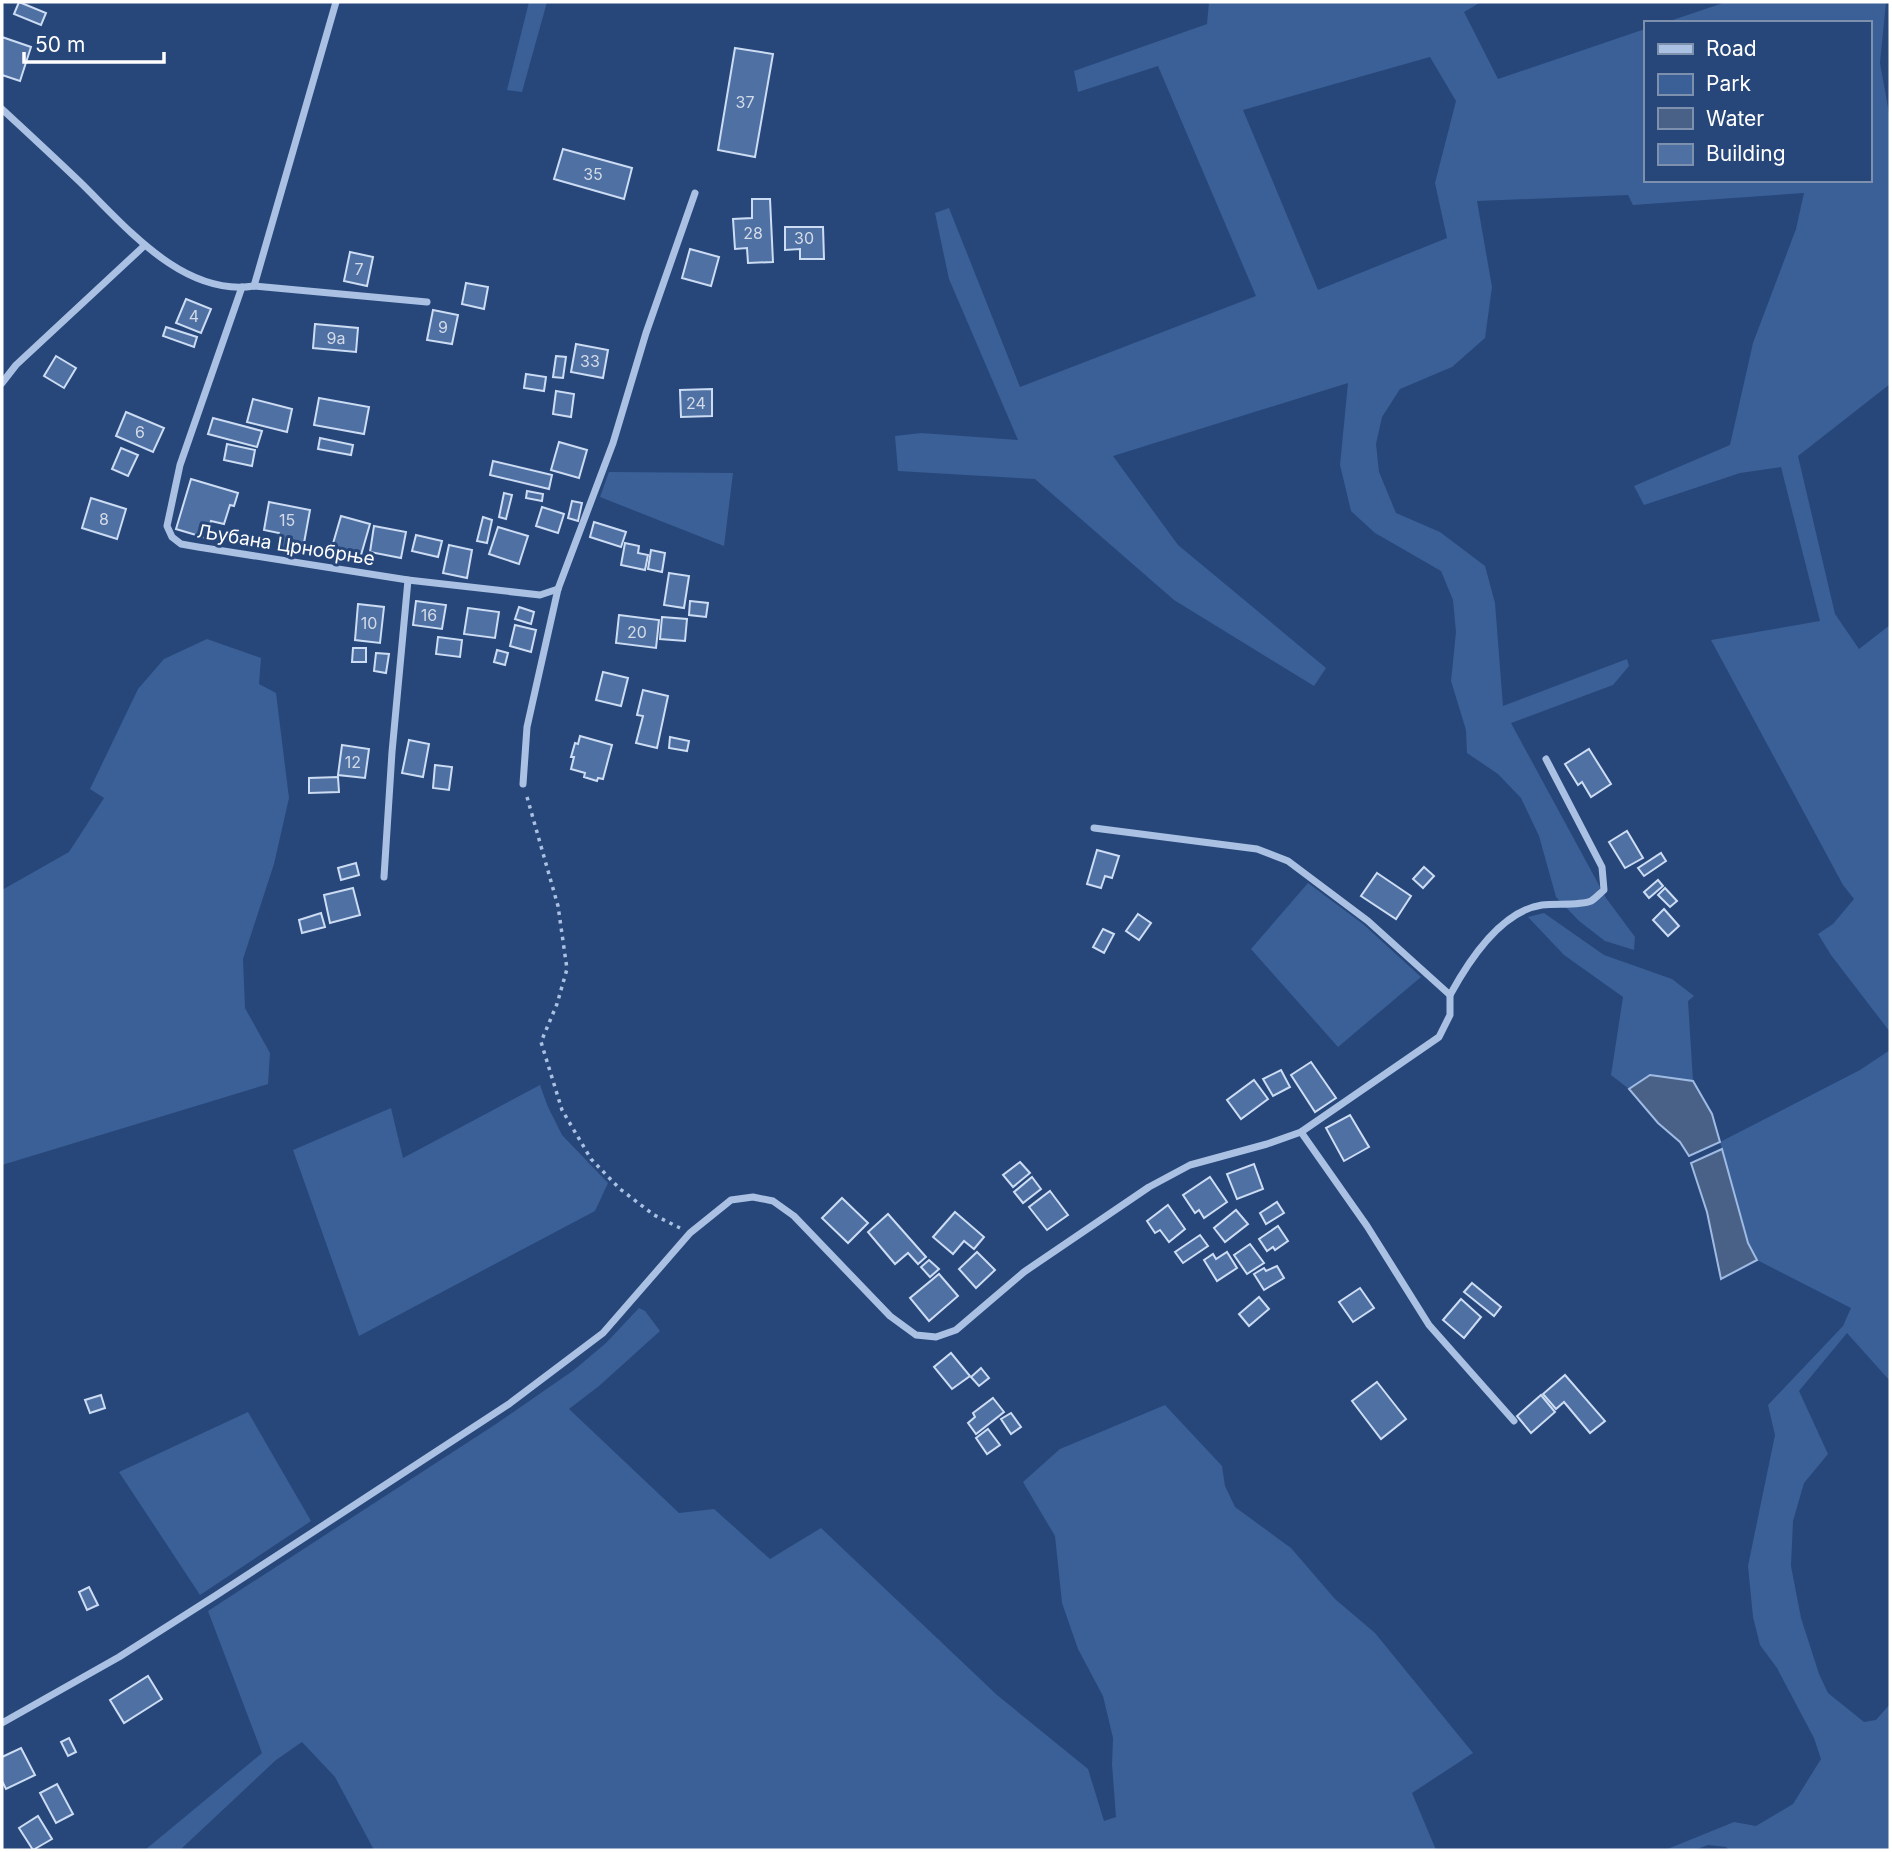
<svg xmlns="http://www.w3.org/2000/svg" width="1892" height="1852" font-family="Inter,sans-serif">
	<style>
		.green { fill: #3a6097; fill-rule: evenodd }
		.water { fill: #496186; stroke: #9fbbe4; stroke-width: 2 }
		.building { fill: #4f70a3; stroke: #ccdcf3; stroke-width: 2 }
		.lines { fill: none; stroke-linecap: round; stroke-linejoin: round }
		.path { stroke: #aac1e3; stroke-width: 3.5; stroke-dasharray: 3.5 5; stroke-linecap: butt }
		.minor { stroke: #aac1e3; stroke-width: 7 }
		.labels { text-anchor: middle; dominant-baseline: central; stroke-width: 6; stroke-linejoin: round; paint-order: stroke }
		.number-label { font-size: 16px; fill: #d3dbe8 }
		.street-label { font-size: 19px; fill: #fff; stroke: #27477a }
	</style>
	<rect width="100%" height="100%" fill="#27477a"/>
	<g class="green">
		<polygon points="529,2 547,2 522,92 507,90"/>
		<path d="M1209 2H1481L1464 12 1498 79 1645 29V180H1869V23H1664L1726 2H1886L1880 63 1890 119V384L1798 456 1835 614 1859 649 1890 625V1032L1831 955 1818 934 1833 924 1854 899 1843 885 1711 640 1820 621 1781 467 1740 473 1644 505 1634 486 1730 445 1753 343 1796 229 1804 193 1633 205 1628 195 1477 201 1492 287 1485 338 1452 367 1400 389 1382 417 1376 444 1379 472 1396 513 1440 532 1485 566 1495 603 1503 706 1627 659 1629 666 1613 685 1511 723 1606 898 1635 937 1634 950 1605 941 1579 921 1556 897 1539 836 1521 798 1498 774 1467 753 1466 730 1451 681 1456 632 1453 600 1441 571 1375 533 1351 511 1340 465 1348 383 1113 456 1178 545 1326 668 1314 686 1174 600 1035 479 898 471 895 436 921 433 1018 440 949 279 935 213 949 208 1020 387 1256 296 1158 66 1078 92 1074 71 1207 24ZM1430 57 1456 101 1435 183 1447 238 1318 290 1243 110Z"/>
		<polygon points="609,472 733,473 724,546 600,497"/>
		<polygon points="207,639 261,658 259,684 276,693 289,798 274,864 243,959 245,1008 270,1053 268,1084 2,1165 2,890 69,852 104,798 90,789 138,689 164,659"/>
		<polygon points="1308,883 1363,924 1421,977 1338,1047 1251,949"/>
		<polygon points="1544,913 1604,955 1672,979 1694,996 1688,1001 1693,1081 1650,1075 1629,1089 1611,1075 1623,997 1564,955 1528,917"/>
		<polygon points="1890,1050 1890,1381 1847,1333 1799,1391 1828,1454 1804,1483 1793,1521 1791,1566 1801,1618 1819,1674 1828,1693 1864,1722 1876,1720 1890,1704 1890,1850 1729,1850 1726,1847 1708,1845 1695,1850 1665,1850 1734,1822 1756,1826 1793,1804 1821,1759 1814,1738 1777,1668 1760,1645 1753,1617 1748,1566 1775,1435 1768,1405 1843,1326 1851,1308 1757,1260 1748,1243 1720,1142 1860,1070"/>
		<polygon points="540,1085 548,1107 562,1135 608,1183 595,1211 359,1336 293,1150 391,1108 403,1158"/>
		<polygon points="639,1308 645,1311 660,1331 599,1386 569,1409 679,1513 714,1509 770,1559 821,1528 997,1695 1088,1769 1104,1821 1116,1817 1112,1764 1113,1738 1103,1696 1078,1649 1062,1603 1055,1536 1023,1482 1060,1449 1165,1405 1222,1466 1225,1486 1235,1507 1291,1548 1335,1599 1375,1633 1473,1753 1412,1793 1436,1850 374,1850 335,1777 302,1742 276,1760 180,1850 145,1850 262,1753 208,1611 496,1424 574,1370 606,1343"/>
		<polygon points="248,1412 311,1521 200,1595 119,1472"/>
	</g>
	<g class="water">
		<polygon points="1650,1075 1693,1081 1712,1114 1720,1142 1689,1156 1680,1142 1658,1123 1629,1089"/>
		<polygon points="1722,1149 1748,1243 1757,1260 1721,1279 1707,1212 1691,1163"/>
	</g>
	<g class="building">
		<polygon points="19,2 46,13 41,25 14,14"/>
		<polygon points="2,37 31,47 20,81 2,75"/>
		<polygon points="735,48 773,54 755,157 718,150"/>
		<polygon points="563,149 632,168 624,199 554,179"/>
		<polygon points="752,199 770,199 773,262 748,263 747,248 735,249 733,219 752,218"/>
		<polygon points="785,227 823,227 824,259 800,259 800,249 785,250"/>
		<polygon points="690,249 719,257 711,286 682,278"/>
		<polygon points="350,252 373,257 367,286 344,281"/>
		<polygon points="466,283 488,287 484,309 462,304"/>
		<polygon points="186,299 211,309 201,333 176,323"/>
		<polygon points="433,310 458,315 452,344 427,340"/>
		<polygon points="315,324 358,328 356,352 313,348"/>
		<polygon points="166,327 197,337 194,347 163,336"/>
		<polygon points="576,344 608,350 603,378 571,372"/>
		<polygon points="56,356 76,368 64,388 44,376"/>
		<polygon points="556,356 566,357 563,378 553,377"/>
		<polygon points="526,374 546,377 544,391 524,388"/>
		<polygon points="712,389 712,416 681,417 680,390"/>
		<polygon points="556,391 574,394 571,417 553,414"/>
		<polygon points="319,398 369,407 364,434 314,425"/>
		<polygon points="253,399 292,409 287,432 247,422"/>
		<polygon points="126,412 164,428 153,452 116,436"/>
		<polygon points="213,418 262,431 257,447 208,434"/>
		<polygon points="320,438 353,445 351,455 318,449"/>
		<polygon points="559,442 587,450 579,478 551,470"/>
		<polygon points="227,444 255,450 252,466 224,460"/>
		<polygon points="121,448 138,455 128,476 112,469"/>
		<polygon points="493,461 552,475 549,489 490,475"/>
		<polygon points="191,479 238,493 234,506 230,505 224,524 211,521 206,538 176,529"/>
		<polygon points="527,491 543,494 542,501 526,498"/>
		<polygon points="504,493 512,495 506,519 499,517"/>
		<polygon points="91,498 126,509 117,539 82,528"/>
		<polygon points="572,501 582,503 578,521 568,518"/>
		<polygon points="269,502 310,510 302,554 277,549 279,533 264,530"/>
		<polygon points="542,507 564,514 558,533 536,526"/>
		<polygon points="341,516 370,524 361,555 332,547"/>
		<polygon points="483,517 492,520 487,543 477,541"/>
		<polygon points="594,522 626,532 621,547 590,537"/>
		<polygon points="374,526 406,532 401,558 370,552"/>
		<polygon points="498,527 528,536 519,564 489,554"/>
		<polygon points="416,535 442,541 438,557 412,551"/>
		<polygon points="625,543 639,546 638,553 648,555 645,570 621,565"/>
		<polygon points="449,545 472,550 467,578 443,573"/>
		<polygon points="651,550 665,553 662,572 648,569"/>
		<polygon points="669,573 689,576 684,608 664,605"/>
		<polygon points="416,601 446,605 442,629 413,625"/>
		<polygon points="690,601 708,603 706,617 689,615"/>
		<polygon points="358,604 384,607 380,643 355,640"/>
		<polygon points="519,607 534,612 531,624 515,619"/>
		<polygon points="468,608 499,612 495,638 464,634"/>
		<polygon points="619,615 659,620 656,648 616,643"/>
		<polygon points="662,617 687,619 685,641 660,639"/>
		<polygon points="515,625 536,630 531,652 510,646"/>
		<polygon points="438,637 462,640 460,657 436,654"/>
		<polygon points="353,648 366,648 366,662 352,662"/>
		<polygon points="497,650 508,653 505,665 494,662"/>
		<polygon points="376,653 389,654 386,673 374,671"/>
		<polygon points="603,672 628,678 621,706 596,700"/>
		<polygon points="643,690 668,696 657,748 636,743 643,716 637,715"/>
		<polygon points="580,736 612,745 603,779 598,778 597,781 584,777 585,773 571,769 574,757 571,757 575,743 578,744"/>
		<polygon points="670,737 689,741 687,751 669,748"/>
		<polygon points="409,740 429,744 423,777 402,773"/>
		<polygon points="342,745 369,749 365,778 338,775"/>
		<polygon points="1589,749 1611,784 1591,797 1582,782 1578,785 1565,764"/>
		<polygon points="435,765 452,767 449,790 433,788"/>
		<polygon points="338,777 339,792 309,793 309,778"/>
		<polygon points="1627,831 1643,858 1625,868 1609,842"/>
		<polygon points="1097,850 1119,856 1112,878 1105,876 1101,888 1087,884"/>
		<polygon points="1661,853 1666,861 1644,876 1638,868"/>
		<polygon points="356,863 359,875 341,880 338,868"/>
		<polygon points="1424,867 1434,876 1423,888 1413,879"/>
		<polygon points="1377,873 1411,896 1396,919 1361,896"/>
		<polygon points="1658,880 1663,886 1649,898 1644,892"/>
		<polygon points="353,888 360,915 330,923 324,895"/>
		<polygon points="1665,888 1677,901 1670,907 1658,895"/>
		<polygon points="1664,909 1679,926 1668,936 1653,920"/>
		<polygon points="321,913 325,927 302,933 299,920"/>
		<polygon points="1138,914 1151,923 1139,940 1126,931"/>
		<polygon points="1103,929 1114,934 1104,953 1093,947"/>
		<polygon points="1311,1062 1336,1098 1315,1112 1291,1075"/>
		<polygon points="1281,1070 1290,1087 1273,1096 1263,1079"/>
		<polygon points="1254,1080 1268,1099 1241,1119 1227,1100"/>
		<polygon points="1350,1115 1369,1147 1344,1161 1326,1128"/>
		<polygon points="1020,1162 1030,1173 1013,1187 1003,1175"/>
		<polygon points="1254,1164 1263,1189 1237,1199 1227,1174"/>
		<polygon points="1032,1177 1041,1189 1023,1203 1014,1192"/>
		<polygon points="1210,1177 1227,1202 1204,1218 1199,1210 1195,1213 1183,1195"/>
		<polygon points="1050,1191 1068,1215 1047,1230 1029,1207"/>
		<polygon points="842,1198 868,1223 848,1243 822,1218"/>
		<polygon points="1277,1202 1284,1213 1266,1224 1260,1213"/>
		<polygon points="1168,1205 1185,1229 1169,1242 1160,1230 1155,1233 1147,1221"/>
		<polygon points="1236,1210 1248,1224 1225,1242 1214,1228"/>
		<polygon points="955,1212 984,1237 974,1249 964,1241 953,1254 933,1237"/>
		<polygon points="888,1214 926,1257 918,1264 908,1253 895,1264 868,1232"/>
		<polygon points="1278,1226 1288,1241 1275,1250 1273,1247 1267,1251 1259,1239"/>
		<polygon points="1200,1235 1208,1246 1183,1263 1175,1252"/>
		<polygon points="1250,1244 1264,1263 1247,1274 1234,1255"/>
		<polygon points="977,1252 995,1270 976,1288 959,1269"/>
		<polygon points="1227,1252 1237,1268 1217,1281 1204,1260 1213,1254 1216,1259"/>
		<polygon points="929,1260 939,1269 930,1277 921,1267"/>
		<polygon points="1277,1266 1284,1278 1264,1290 1254,1274 1264,1268 1266,1271"/>
		<polygon points="939,1274 958,1296 929,1321 910,1298"/>
		<polygon points="1472,1283 1501,1307 1494,1316 1464,1292"/>
		<polygon points="1360,1288 1374,1308 1353,1322 1339,1302"/>
		<polygon points="1259,1297 1269,1309 1249,1326 1239,1314"/>
		<polygon points="1461,1299 1481,1317 1464,1338 1443,1320"/>
		<polygon points="951,1353 970,1376 952,1389 934,1367"/>
		<polygon points="981,1368 989,1378 979,1386 971,1377"/>
		<polygon points="1565,1375 1605,1421 1590,1433 1564,1402 1556,1409 1543,1394"/>
		<polygon points="1377,1382 1406,1419 1381,1439 1352,1401"/>
		<polygon points="101,1395 105,1408 90,1413 85,1400"/>
		<polygon points="1541,1395 1555,1412 1531,1433 1517,1416"/>
		<polygon points="993,1398 1004,1412 976,1434 968,1423 975,1417 973,1413"/>
		<polygon points="1011,1413 1021,1427 1011,1434 1001,1419"/>
		<polygon points="988,1429 1000,1445 987,1454 976,1438"/>
		<polygon points="89,1587 98,1605 87,1610 79,1592"/>
		<polygon points="148,1676 162,1699 124,1723 110,1700"/>
		<polygon points="69,1738 76,1752 68,1756 61,1742"/>
		<polygon points="21,1748 35,1775 6,1789 2,1781 2,1757"/>
		<polygon points="57,1784 73,1814 56,1823 40,1793"/>
		<polygon points="38,1816 52,1839 33,1850 19,1828"/>
	</g>
	<g class="lines">
		<polyline class="path" points="527,797 558,906 567,969 557,1004 541,1042 562,1110 591,1159 620,1189 654,1215 680,1228"/>
		<g class="minor">
			<path d="M2 109C28 133 54 157 80 182 126 227 183 297 254 286L427 302"/>
			<polyline points="254,286 336,2"/>
			<polyline points="242,287 180,465 167,526 172,537 181,544 198,547 408,580 540,595 558,589"/>
			<polyline points="2,383 16,365 144,246"/>
			<polyline points="523,784 527,727 558,589 613,443 646,333 695,193"/>
			<polyline points="384,877 392,752 408,580"/>
			<path d="M1450 995C1468 962 1501 911 1542 905 1555 903 1580 906 1591 901 1595 899 1600 893 1604 890L1602 867 1546 759"/>
			<polyline points="1301,1132 1367,1226 1429,1325 1514,1421"/>
			<polyline points="2,1723 119,1657 215,1596 509,1404 603,1333 690,1233 731,1200 753,1197 773,1201 794,1216 890,1316 916,1335 936,1337 956,1330 1024,1272 1149,1187 1190,1165 1267,1144 1301,1132 1439,1037 1450,1015 1450,995 1368,921 1288,861 1257,849 1094,828"/>
		</g>
	</g>
	<g class="labels">
		<g class="number-label">
			<text x="745" y="102">37</text>
			<text x="593" y="174">35</text>
			<text x="753" y="233">28</text>
			<text x="804" y="238">30</text>
			<text x="359" y="269">7</text>
			<text x="194" y="316">4</text>
			<text x="443" y="327">9</text>
			<text x="336" y="338">9a</text>
			<text x="590" y="361">33</text>
			<text x="696" y="403">24</text>
			<text x="140" y="432">6</text>
			<text x="104" y="519">8</text>
			<text x="287" y="520">15</text>
			<text x="429" y="615">16</text>
			<text x="369" y="623">10</text>
			<text x="637" y="632">20</text>
			<text x="353" y="762">12</text>
		</g>
		<g class="street-label">
			<text transform="translate(286 545) rotate(9)">Љубана Црнобрње</text>
		</g>
	</g>
	<rect width="1892" height="1852" fill="none" stroke="#ffffff" stroke-width="7"/>
	<rect x="1644" y="21" width="228" height="161" fill="#27477a" stroke="#7d91af" stroke-width="2"/>
	<rect x="1658" y="44" width="35" height="10" fill="#aac1e3" stroke="#7d91af" stroke-width="2"/>
	<text x="1706" y="56" font-size="21" fill="#ffffff">Road</text>
	<rect x="1658" y="74" width="35" height="21" fill="#3a6097" stroke="#7d91af" stroke-width="2"/>
	<text x="1706" y="91" font-size="21" fill="#ffffff">Park</text>
	<rect x="1658" y="108" width="35" height="21" fill="#496186" stroke="#7d91af" stroke-width="2"/>
	<text x="1706" y="126" font-size="21" fill="#ffffff">Water</text>
	<rect x="1658" y="144" width="35" height="21" fill="#4f70a3" stroke="#7d91af" stroke-width="2"/>
	<text x="1706" y="161" font-size="21" fill="#ffffff">Building</text>
	<path d="M24 52v10h140v-10" fill="none" stroke="#ffffff" stroke-width="3.5"/>
	<text x="35" y="52" font-size="21" fill="#ffffff" stroke="#27477a" stroke-width="5" paint-order="stroke">50 m</text>
</svg>
